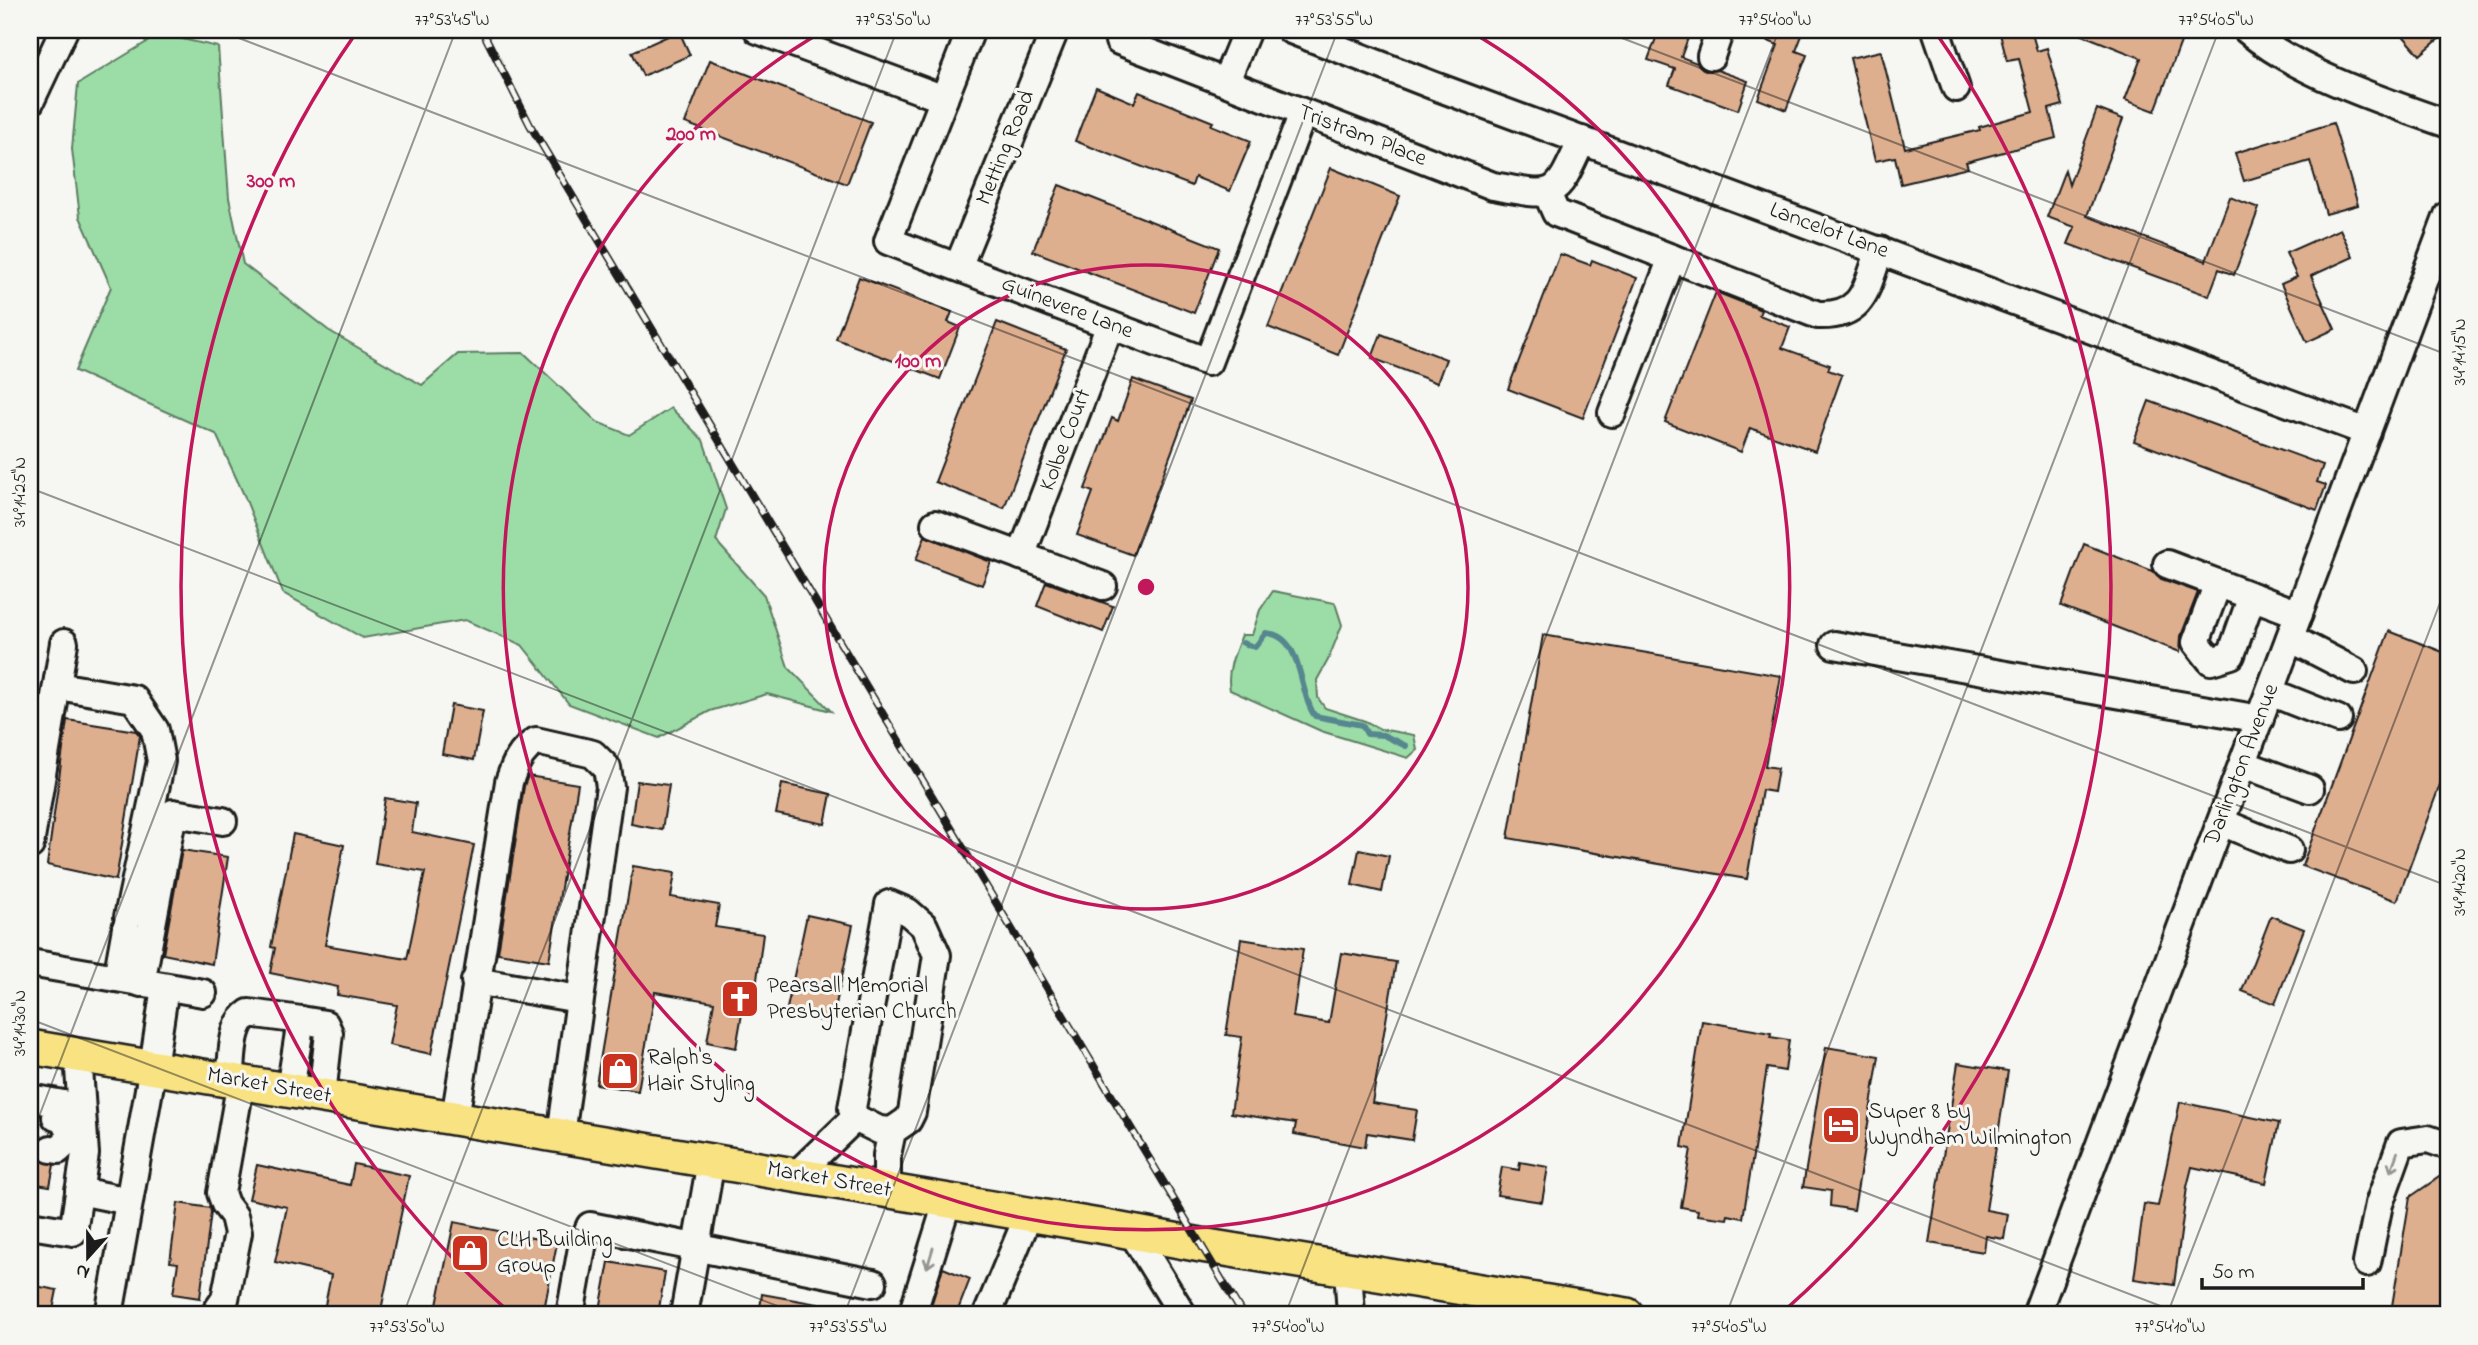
<svg xmlns="http://www.w3.org/2000/svg" width="2478" height="1345" font-family="'Indie Flower',sans-serif">
	<style>
		.green { fill: #9cdda7; stroke: #5c7c62; stroke-width: 2 }
		.lines { fill: none; stroke-linecap: round; stroke-linejoin: round }
		.stream { stroke: #57878f; stroke-width: 6 }
		.building { fill: #deaf8f; stroke: #1c1c1c; stroke-width: 2 }
		.minor-tunnel { stroke: #d5d5d2; stroke-width: 26; stroke-dasharray: 26 13; stroke-linecap: butt }
		.minor-casing { stroke: #1c1c1c; stroke-width: 32 }
		.major-casing { stroke: #1c1c1c; stroke-width: 38 }
		.minor { stroke: #f6f6f2; stroke-width: 26 }
		.major { stroke: #f8e281; stroke-width: 33 }
		.rail-casing { stroke: #1c1c1c; stroke-width: 8 }
		.rail { stroke: #f6f6f2; stroke-width: 5; stroke-dasharray: 16; stroke-linecap: butt }
		.oneway { stroke: #949492 }
		.ticks { fill: none; stroke: #1c1c1c; stroke-width: 2; stroke-opacity: 0.45 }
		.ring { fill: none; stroke: #c2185b; stroke-width: 3.5 }
		.labels { text-anchor: middle; dominant-baseline: central; stroke-width: 6; stroke-linejoin: round; paint-order: stroke }
		.street-label { font-size: 23px; fill: #1c1c1c; stroke: #f6f6f2 }
		.poi-label { font-size: 23px; fill: #1c1c1c; stroke: #f6f6f2; text-anchor: start }
		.centre { fill: #c2185b; stroke: #f6f6f2; stroke-width: 3.5 }
		.ring-label { font-size: 21px; text-anchor: middle; font-weight: bold; fill: #c2185b; stroke: #f6f6f2; stroke-width: 6; stroke-linejoin: round; paint-order: stroke }
		.neatline { fill: none; stroke: #1c1c1c; stroke-width: 2.5 }
		.ticks-label { font-size: 18px; text-anchor: middle; fill: #1c1c1c }
	</style>
	<rect width="100%" height="100%" fill="#f6f6f2"/>
	<filter id="ink" filterUnits="userSpaceOnUse"><feTurbulence type="fractalNoise" baseFrequency=".0143" numOctaves="2"/><feDisplacementMap in="SourceGraphic" scale="14" xChannelSelector="R" yChannelSelector="G"/><feConvolveMatrix kernelMatrix="1 2 1 2 8 2 1 2 1" color-interpolation-filters="sRGB"/></filter>
	<g filter="url(#ink)">
		<g class="green">
			<polygon points="160,34 218,47 229,198 243,264 328,330 422,385 458,354 524,353 597,422 629,435 671,408 703,440 726,509 716,541 764,595 788,667 831,711 767,694 710,711 659,738 569,704 522,645 465,620 363,638 283,593 244,495 216,434 75,371 111,287 80,217 72,149 78,84"/>
			<path d="M1273 591 1335 603 1342 625 1328 660 1317 680 1318 698 1325 708 1365 721 1380 729 1414 735 1417 750 1408 758 1321 731 1230 690C1226 671 1235 652 1242 635H1252L1260 610Z"/>
		</g>
		<g class="lines">
			<path class="stream" d="M1243 643 1255 647 1266 633C1304 635 1298 694 1315 716L1362 725 1367 734 1383 735 1406 746"/>
		</g>
		<g class="building">
			<polygon points="1659,30 1691,30 1681,57 1697,63 1705,71 1717,70 1748,81 1738,110 1669,85 1675,69 1648,60"/>
			<polygon points="1741,30 1804,30 1796,51 1807,55 1786,110 1758,99 1778,45"/>
			<polygon points="1999,30 2031,30 2037,51 2047,48 2063,105 2049,109 2056,138 1966,162 1968,168 1901,184 1895,157 1875,161 1850,58 1881,51 1905,148 1980,130 1979,127 2033,112 2019,59 2007,61"/>
			<polygon points="2070,30 2156,30 2182,39 2155,111 2125,100 2141,58"/>
			<polygon points="2398,30 2448,30 2448,31 2420,55"/>
			<polygon points="679,31 690,55 643,76 632,52"/>
			<polygon points="710,60 871,122 847,184 685,123"/>
			<polygon points="1096,87 1134,103 1139,92 1213,122 1211,125 1251,141 1230,191 1195,177 1192,186 1075,141"/>
			<polygon points="2097,109 2123,119 2087,216 2206,261 2230,197 2259,208 2234,275 2219,269 2209,296 2068,244 2075,227 2047,217 2065,170 2069,185"/>
			<polygon points="2333,123 2358,205 2326,214 2310,161 2244,181 2235,153"/>
			<polygon points="1331,168 1400,196 1338,355 1268,327"/>
			<polygon points="1059,185 1219,248 1194,313 1033,251"/>
			<polygon points="2340,229 2353,257 2311,276 2335,329 2307,342 2281,284 2297,277 2286,253"/>
			<polygon points="1560,254 1590,265 1592,260 1637,278 1583,418 1508,389"/>
			<polygon points="859,277 952,312 948,322 960,327 940,379 836,339"/>
			<polygon points="1716,292 1761,310 1759,315 1790,327 1782,348 1830,365 1828,370 1842,375 1815,451 1750,428 1741,452 1665,422"/>
			<polygon points="997,322 1066,349 1004,508 935,482"/>
			<polygon points="1381,334 1446,359 1437,383 1372,358"/>
			<polygon points="1133,379 1191,400 1133,555 1077,535 1093,492 1085,489 1112,418 1118,421"/>
			<polygon points="2149,401 2323,465 2317,482 2326,485 2317,510 2134,441"/>
			<polygon points="925,536 991,562 982,585 916,560"/>
			<polygon points="2084,544 2153,571 2161,579 2198,592 2181,636 2180,652 2061,606"/>
			<polygon points="1046,582 1113,606 1103,632 1037,606"/>
			<polygon points="2389,631 2448,654 2448,763 2397,901 2302,866"/>
			<polygon points="1543,635 1781,676 1765,766 1778,768 1774,792 1762,790 1747,879 1508,838"/>
			<polygon points="451,705 483,711 474,760 442,754"/>
			<polygon points="67,720 136,731 140,736 116,880 47,865"/>
			<polygon points="528,776 578,784 549,961 498,953 524,786"/>
			<polygon points="637,781 669,785 662,830 631,824"/>
			<polygon points="782,784 831,794 825,824 776,814"/>
			<polygon points="385,798 416,803 412,832 474,845 431,1054 389,1045 397,1005 337,995 338,987 270,973 275,948 271,947 293,834 344,845 325,945 407,959 425,872 375,864"/>
			<polygon points="182,850 228,857 212,964 163,954"/>
			<polygon points="1359,850 1389,856 1382,892 1352,885"/>
			<polygon points="633,866 675,873 671,897 719,905 715,927 763,934 753,1010 743,1008 736,1048 707,1042 714,1002 655,992 638,1091 596,1084"/>
			<polygon points="807,915 853,925 832,1023 786,1013"/>
			<polygon points="2271,916 2304,929 2275,1004 2242,991"/>
			<polygon points="1241,939 1303,949 1293,1017 1329,1023 1341,953 1396,962 1372,1103 1417,1110 1412,1140 1367,1133 1365,1147 1294,1134 1296,1123 1231,1113 1242,1037 1226,1035"/>
			<polygon points="1702,1021 1771,1033 1770,1037 1789,1040 1785,1071 1767,1068 1743,1218 1728,1215 1727,1219 1697,1215 1698,1210 1681,1207 1691,1149 1682,1147"/>
			<polygon points="1826,1047 1879,1056 1854,1210 1830,1206 1831,1191 1803,1187"/>
			<polygon points="1958,1063 2008,1071 1986,1210 2008,1214 2004,1239 1986,1236 1984,1252 1929,1243"/>
			<polygon points="2180,1102 2279,1123 2266,1183 2192,1167 2187,1187 2174,1285 2134,1279 2144,1204 2158,1206"/>
			<polygon points="30,1155 54,1165 50,1186 30,1183"/>
			<polygon points="1520,1162 1548,1167 1542,1202 1497,1195 1502,1167 1519,1170"/>
			<polygon points="354,1164 409,1176 380,1315 323,1315 331,1275 275,1262 287,1207 249,1199 257,1165 350,1185"/>
			<polygon points="2448,1171 2448,1315 2409,1315 2391,1312 2410,1197"/>
			<polygon points="178,1203 210,1208 211,1212 200,1298 173,1294 178,1263 170,1262"/>
			<polygon points="454,1222 557,1243 543,1315 435,1315"/>
			<polygon points="609,1262 665,1272 658,1315 599,1315"/>
			<polygon points="943,1268 970,1279 956,1315 928,1315"/>
			<polygon points="30,1285 57,1290 52,1315 30,1315"/>
			<polygon points="762,1294 829,1306 828,1315 759,1315"/>
		</g>
		<g class="lines">
			<g class="minor-tunnel">
				<polyline points="30,1113 56,1117"/>
				<polyline points="30,1145 51,1149"/>
			</g>
			<defs>
				<g id="minor">
					<polyline points="758,30 944,99"/>
					<polyline points="971,30 888,241 1208,362 1303,113"/>
					<polyline points="1291,30 1432,85 2367,432"/>
					<polyline points="1936,30 1956,88"/>
					<path d="M2247 30C2297 73 2385 102 2448 124"/>
					<path d="M1119 41 1493 186C1558 198 1555 199 1582 140"/>
					<polyline points="1711,56 1720,30"/>
					<polyline points="1226,81 1247,30"/>
					<polyline points="30,102 64,30"/>
					<path d="M1547 193 1556 213 1818 315C1865 317 1866 287 1880 250"/>
					<polyline points="958,267 1055,30"/>
					<polyline points="1612,413 1672,258"/>
					<polyline points="935,524 1103,586"/>
					<polyline points="1021,556 1110,325"/>
					<polyline points="2167,564 2299,614"/>
					<polyline points="2218,583 2196,642 2211,661 2231,655 2252,596"/>
					<polyline points="2290,638 2354,671"/>
					<polyline points="1834,645 2260,719"/>
					<polyline points="58,686 134,699 155,730 161,761 128,917"/>
					<polyline points="2270,692 2338,719"/>
					<polyline points="2243,764 2310,789"/>
					<polyline points="2221,822 2289,850"/>
					<polyline points="30,845 64,643"/>
					<polyline points="30,963 203,993"/>
					<polyline points="117,978 126,928"/>
					<polyline points="475,981 579,999"/>
					<polyline points="141,983 173,813 223,821"/>
					<path d="M230 1080C233 1059 230 1025 249 1013L301 1020"/>
					<polyline points="290,1090 301,1020 325,1024 329,1033 322,1095"/>
					<polyline points="30,1098 80,1107"/>
					<path d="M455 1118 509 782C515 764 520 752 536 741L593 754 607 768 610 787 561 1135"/>
					<polyline points="51,1149 58,1150 72,1137 63,1119 56,1117"/>
					<polyline points="796,1175 855,1118"/>
					<polyline points="887,1190 887,1155 892,1131 908,1120 912,1112 937,955 924,926 908,912 889,904 852,1108 855,1118 879,1130 892,1131"/>
					<polyline points="79,1191 129,1201"/>
					<polyline points="30,1225 73,1232 85,1154 78,1055"/>
					<polyline points="1132,1232 1183,1315"/>
					<polyline points="2367,1263 2379,1204 2401,1143 2428,1139 2448,1146"/>
					<polyline points="1348,1269 1351,1315"/>
					<polyline points="109,1315 153,1067 165,987"/>
					<polyline points="214,1315 225,1299 238,1233 234,1216 225,1204 221,1193 241,1081"/>
					<polyline points="570,1315 583,1242 590,1226 873,1283"/>
					<polyline points="684,1315 711,1161"/>
					<polyline points="912,1315 948,1200"/>
					<polyline points="987,1315 1029,1214"/>
					<polyline points="2036,1315 2448,215"/>
				</g>
				<polyline id="major" points="30,1047 1105,1227 1201,1245 1627,1315"/>
			</defs>
			<use href="#minor" class="minor-casing"/>
			<use href="#major" class="major-casing"/>
			<use href="#minor" class="minor"/>
			<use href="#major" class="major"/>
			<defs>
				<polyline id="rail" points="482,30 530,125 1243,1315"/>
			</defs>
			<use href="#rail" class="rail-casing"/>
			<use href="#rail" class="rail"/>
		</g>
		<defs><path id="oneway-shaft" d="M-6 0H5M1.5-3L5.5 0L1.5 3" fill="none" stroke-width="1.6" stroke-linecap="round" stroke-linejoin="round" transform="scale(1.75)"/></defs>
		<g class="oneway">
			<use href="#oneway-shaft" transform="translate(2394 1162) rotate(110)"/>
			<use href="#oneway-shaft" transform="translate(930 1258) rotate(107)"/>
		</g>
	</g>
	<path class="ticks" d="M218 30 2448 886M1601 30 2448 355M30 488 2184 1315M30 1019 801 1315M30 1140 456 30M403 1315 897 30M844 1315 1338 30M1285 1315 1779 30M1726 1315 2219 30M2167 1315 2448 582"/>
	<g class="ring">
		<circle cx="1146" cy="587" r="322"/>
		<path d="M1468 30A643 643 0 1 1 825 30"/>
		<path d="M507 1310A965 965 0 0 1 356 33M1936 33A965 965 0 0 1 1785 1310"/>
	</g>
	<defs>
		<symbol id="church-square" viewBox="-11 -11 22 22"><rect x="-9" y="-9" width="18" height="18" rx="4" fill="#c8321e" stroke="#f6f6f2"/><path d="M-1.2-6h2.4v3.5h3.3v2.4h-3.3V6h-2.4V-.1h-3.3v-2.4h3.3Z" fill="#fff"/></symbol>
		<symbol id="shop-square" viewBox="-11 -11 22 22"><rect x="-9" y="-9" width="18" height="18" rx="4" fill="#c8321e" stroke="#f6f6f2"/><path d="M-5-2.5h2.3a2.7 3.5 0 0 1 5.4 0H5L5.5 6h-11ZM-1.5-2.5h3a1.5 2.3 0 0 0-3 0Z" fill="#fff"/></symbol>
		<symbol id="hotel-square" viewBox="-11 -11 22 22"><rect x="-9" y="-9" width="18" height="18" rx="4" fill="#c8321e" stroke="#f6f6f2"/><path d="M-6-4.5h1.5V1H6V5H4.5V3h-9V5H-6ZM-4 0a1.8 1.8 0 1 1 3.6 0ZM.5 0V-2.5h3Q6-2.5 6 0Z" fill="#fff"/></symbol>
	</defs>
	<g fill-rule="evenodd">
		<use href="#church-square" x="718" y="977" width="44" height="44"/>
		<use href="#shop-square" x="598" y="1049" width="44" height="44"/>
		<use href="#hotel-square" x="1819" y="1103" width="44" height="44"/>
		<use href="#shop-square" x="448" y="1231" width="44" height="44"/>
	</g>
	<g class="labels">
		<g class="street-label">
			<text transform="translate(1362 136) rotate(21)">Tristram Place</text>
			<text transform="translate(1006 148) rotate(-68)">Metting Road</text>
			<text transform="translate(1829 231) rotate(20)">Lancelot Lane</text>
			<text transform="translate(1067 308) rotate(21)">Guinevere Lane</text>
			<text transform="translate(1066 440) rotate(-69)">Kolbe Court</text>
			<text transform="translate(2242 765) rotate(-69)">Darlington Avenue</text>
			<text transform="translate(269 1086) rotate(10)">Market Street</text>
			<text transform="translate(829 1180) rotate(10)">Market Street</text>
		</g>
		<g class="poi-label">
			<text x="767" y="986">Pearsall Memorial<tspan x="767" dy="26">Presbyterian Church</tspan></text>
			<text x="647" y="1058">Ralph's<tspan x="647" dy="26">Hair Styling</tspan></text>
			<text x="1868" y="1112">Super 8 by<tspan x="1868" dy="26">Wyndham Wilmington</tspan></text>
			<text x="497" y="1240">CLH Building<tspan x="497" dy="26">Group</tspan></text>
		</g>
	</g>
	<circle cx="1146" cy="587" r="10" class="centre"/>
	<g class="ring-label">
		<text x="691" y="140">200 m</text>
		<text x="271" y="187">300 m</text>
		<text x="918" y="367">100 m</text>
	</g>
	<rect width="2478" height="1345" fill="none" stroke="#f6f6f2" stroke-width="77"/>
	<g transform="translate(88 1257) rotate(201)" stroke="#f6f6f2" stroke-width="5" paint-order="stroke">
	<path d="M0-5L12 26L0 18L-12 26Z" fill="#1c1c1c"/>
	<text y="-10" font-size="19" font-weight="bold" text-anchor="middle" fill="#1c1c1c">N</text>
	</g>
	<path d="M2202 1278v10h161v-10" fill="none" stroke="#1c1c1c" stroke-width="3.5"/>
	<text x="2212" y="1278" font-size="21" fill="#1c1c1c" stroke="#f6f6f2" stroke-width="5" paint-order="stroke">50 m</text>
	<rect x="38" y="38" width="2402" height="1268" class="neatline"/>
	<g class="ticks-label">
		<text x="452" y="25">77°53'45"W</text>
		<text x="893" y="25">77°53'50"W</text>
		<text x="1334" y="25">77°53'55"W</text>
		<text x="1775" y="25">77°54'00"W</text>
		<text x="2216" y="25">77°54'05"W</text>
		<text transform="translate(2459 352) rotate(-90)" y="6">34°14'15"N</text>
		<text transform="translate(19 492) rotate(-90)" y="6">34°14'25"N</text>
		<text transform="translate(2459 882) rotate(-90)" y="6">34°14'20"N</text>
		<text transform="translate(19 1023) rotate(-90)" y="6">34°14'30"N</text>
		<text x="407" y="1332">77°53'50"W</text>
		<text x="848" y="1332">77°53'55"W</text>
		<text x="1288" y="1332">77°54'00"W</text>
		<text x="1729" y="1332">77°54'05"W</text>
		<text x="2170" y="1332">77°54'10"W</text>
	</g>
</svg>
